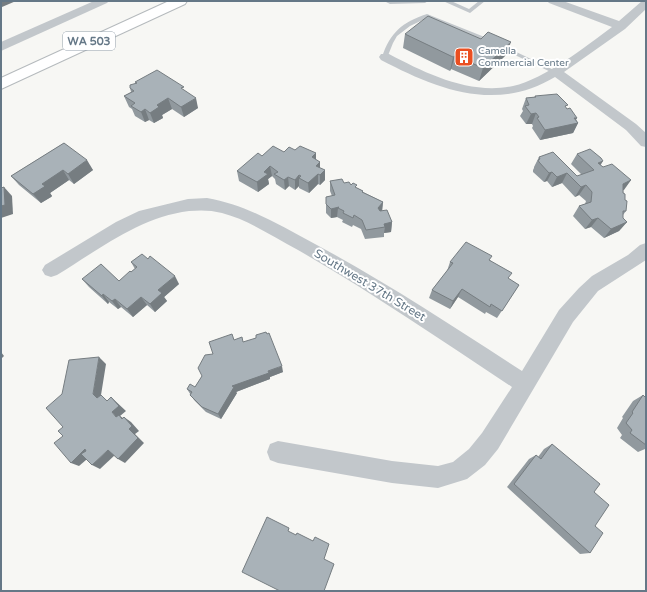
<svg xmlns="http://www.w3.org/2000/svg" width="647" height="592" font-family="'Varela Round',sans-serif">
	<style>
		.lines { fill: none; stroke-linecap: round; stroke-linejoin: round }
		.highway-casing { stroke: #b5babd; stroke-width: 2 }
		.lane { fill: #c2c7cb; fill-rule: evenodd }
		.street { fill: #c2c7cb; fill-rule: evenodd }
		.highway { fill: #fff; fill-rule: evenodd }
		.wall { fill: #91999e }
		.shaded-wall { fill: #767d81 }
		.building { fill: #a9b2b8; stroke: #767d81 }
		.labels { text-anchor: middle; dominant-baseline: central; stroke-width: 4; stroke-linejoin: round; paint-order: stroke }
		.far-poi-label { font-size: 10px; fill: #657887; stroke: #fff; text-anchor: start }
		.shield { fill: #fff; stroke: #93a0ab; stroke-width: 1 }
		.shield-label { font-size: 11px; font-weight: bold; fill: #657887 }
		.street-label { font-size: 12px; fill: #657887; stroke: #fff }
	</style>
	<rect width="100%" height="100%" fill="#f7f7f4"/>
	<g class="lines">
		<defs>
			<polygon id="highway" points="169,1 187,1 185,4 1,89 1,78"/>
		</defs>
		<use href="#highway" class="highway-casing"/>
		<g class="lane">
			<polygon points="384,1 428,1 425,3 390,4"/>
			<polygon points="443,1 451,1 469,9 479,1 485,1 470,13"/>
			<path d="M427 14 487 38 558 72 553 73 483 40 427 18 410 26 397 36 393 43 387 58H383L382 57C390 33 402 22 427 14Z"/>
		</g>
		<g class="street">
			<polygon points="94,1 109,1 107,3 1,51 1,42"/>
			<path d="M547 1H563L619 21 642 1H646V9L625 29 564 72 636 124 646 133V147L641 146 626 130 555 77C495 113 437 89 381 60L379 57 381 54H389C427 74 470 95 513 86 545 79 586 46 612 27L549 3Z"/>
			<path d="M207 198C247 205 280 225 315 244 386 282 454 327 522 371L559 310 579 288 592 276 628 255 640 245 646 243V260L598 291 573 322 498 449 485 465 467 479 438 488 392 483 278 463 270 460 267 452 270 444 278 441 392 461 438 466 453 462 469 449 482 433 512 387C441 340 371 292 298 250 273 237 249 220 222 213 211 210 200 210 189 211 140 217 98 250 57 275L51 277 45 275 42 270 45 265 116 222 139 211 188 199Z"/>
		</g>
		<use href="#highway" class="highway"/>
	</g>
	<g class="wall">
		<polygon points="405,34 506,55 479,81 451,69 450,71 403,48"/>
		<polygon points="135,82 185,91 198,108 184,117 172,109 162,115 163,118 154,123 149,120 145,122 135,116 132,109 129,107 124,96 131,92 130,88 136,83"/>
		<polygon points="535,96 566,108 577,118 576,119 578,123 573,133 540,140 532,128 533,126 532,124 526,124 520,116 523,111 522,109 526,98 534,97"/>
		<polygon points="64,143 93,170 74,184 69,180 50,193 52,196 51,197 41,203 19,185 11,176"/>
		<polygon points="295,150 316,153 316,160 320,162 320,168 325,180 320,185 318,184 309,193 299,188 299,186 295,190 289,186 285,190 276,184 275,179 272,176 268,179 269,184 258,192 239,181 237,171 262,156"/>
		<polygon points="577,154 600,165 603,167 631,180 623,190 626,211 623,215 623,218 627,222 619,231 604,238 591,227 585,229 573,216 579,206 585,204 586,201 579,195 575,197 562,183 552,187 547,181 544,182 533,172 533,170 534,168 534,167 539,157 577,176 582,175 571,164"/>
		<polygon points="330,181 344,183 351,185 363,191 363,192 383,202 382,211 392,222 391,232 384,233 384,237 365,239 361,229 353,225 352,227 342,222 343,220 337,217 331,218 326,213 326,197 332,196 330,191"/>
		<polygon points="490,260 508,279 519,285 497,318 486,312 485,314 458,297 450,309 429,298 432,290 447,271 450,262"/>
		<polygon points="131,262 179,284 164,297 167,301 155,312 147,305 133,317 121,307 118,309 109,302 108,304 89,287 82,279 119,281 135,269"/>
		<polygon points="234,340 243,342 283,372 270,377 270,379 236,392 237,393 221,419 206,412 194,400 187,389 195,387 202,376 213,354"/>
		<polygon points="643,395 646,398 646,449 645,449 638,452 620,438 622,435 617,428 623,418 622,417 633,401"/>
		<polygon points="552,444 594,492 595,526 590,553 580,554 507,487 529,459 536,455 538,457 544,449"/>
	</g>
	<g class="shaded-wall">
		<polygon points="1,1 16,1 2,7"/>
		<polygon points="511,42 506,55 479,81 483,68"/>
		<polygon points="455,56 451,69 450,71 453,57"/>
		<polygon points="168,98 172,109 162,115 163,118 154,123 150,113 157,105"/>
		<polygon points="196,98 198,108 184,117 181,107"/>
		<polygon points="145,109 149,120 145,122 141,112"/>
		<polygon points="536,113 532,124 526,124 531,114"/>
		<polygon points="574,118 577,118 573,124 578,123 573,133 540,140 545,130"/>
		<polygon points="316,153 316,163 312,157"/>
		<polygon points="87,160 93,170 74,184 68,174"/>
		<polygon points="603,161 597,171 598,163"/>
		<polygon points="320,162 320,172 318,174 318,184 309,193 308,183 316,166"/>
		<polygon points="270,166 272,176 268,179 269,184 258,192 257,182 264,172"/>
		<polygon points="63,170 69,180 50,193 52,196 51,197 41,203 33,194 42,184"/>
		<polygon points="325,170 325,180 320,185 320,175"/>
		<polygon points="552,172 547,181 544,182 549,173"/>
		<polygon points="567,173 562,183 552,187 557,177"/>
		<polygon points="299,175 300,179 299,178 299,186 295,190 295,180"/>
		<polygon points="288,177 289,186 285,190 284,180"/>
		<polygon points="631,180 624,190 616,193 623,184"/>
		<polygon points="586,185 579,195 575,197 581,187"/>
		<polygon points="4,187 12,196 13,214 1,218 1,206"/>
		<polygon points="383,202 382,211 377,217 378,208"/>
		<polygon points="339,207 338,208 337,217 331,218 331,209"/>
		<polygon points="598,218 591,227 585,229 592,220"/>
		<polygon points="392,222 391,232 384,233 385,227 384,224"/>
		<polygon points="627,222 619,231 604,238 611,229"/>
		<polygon points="175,276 179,284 164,297 167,301 155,312 150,304 158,290"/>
		<polygon points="462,289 458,297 450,309 453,301"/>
		<polygon points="103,294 109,302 108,304 102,296"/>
		<polygon points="141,297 147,305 133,317 127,309"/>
		<polygon points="115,299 121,307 118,309 112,301"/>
		<polygon points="1,352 4,356 1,359"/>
		<polygon points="99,357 106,364 101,395 114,407 97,398 93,394"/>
		<polygon points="282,366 283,372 270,377 270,379 236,392 237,393 221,419 218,414 232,386"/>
		<polygon points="111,397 126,411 120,416 126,420 116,417 112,412"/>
		<polygon points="124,417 131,422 139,431 135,434 144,443 125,463 118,459 129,429"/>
		<polygon points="85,449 93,454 79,466 71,463"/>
		<polygon points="108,450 116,454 100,469 92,465"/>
	</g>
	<g class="building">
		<polygon points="428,16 481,39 488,32 511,42 483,68 455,56 453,57 405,34"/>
		<polygon points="157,70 184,87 181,88 196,98 181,107 168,98 157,105 159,107 150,113 145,109 141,112 131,106 135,103 124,96 134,91 130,88 130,85 137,83 135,82"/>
		<polygon points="557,94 568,105 565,106 567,109 570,108 577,118 574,118 578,123 545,130 537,118 539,117 536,113 531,114 525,106 529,105 526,98 536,97 535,96"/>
		<polygon points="64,143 87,160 68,174 63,170 42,184 45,186 44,187 33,194 11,176"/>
		<polygon points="273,146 284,152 289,147 295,150 300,146 316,153 312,157 320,162 316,166 325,170 320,175 318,174 308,183 299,178 301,176 299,175 295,180 288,177 284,180 274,174 278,172 270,166 264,172 268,174 257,182 237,171 258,153 262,156"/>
		<polygon points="590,149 601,158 603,161 598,163 603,167 612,164 631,180 623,184 623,193 625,194 625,200 627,201 626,211 623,211 623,218 627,222 611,229 598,218 592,220 579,206 591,202 592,192 586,185 581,187 567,173 557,177 552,172 549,173 539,162 538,160 540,159 539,157 553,152 577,176 594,170 577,154"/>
		<polygon points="342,179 344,183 349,182 351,185 353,183 357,185 355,187 363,191 362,192 383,202 378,208 380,211 387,210 392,222 384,224 385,227 366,230 362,220 354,215 353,218 343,213 344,211 338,208 339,207 331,209 326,204 326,197 335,195 330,181"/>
		<polygon points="4,187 5,205 1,206 1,188"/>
		<polygon points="466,242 492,256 489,260 512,273 508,278 519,285 502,311 491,304 490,307 462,289 453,301 432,290 453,263 450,262"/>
		<polygon points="142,254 148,259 150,256 175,276 158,290 162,293 150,304 141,297 127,309 115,299 112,301 103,294 102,296 82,279 101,264 119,281 130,271 131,272 137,267 131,262"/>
		<polygon points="266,332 267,334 269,333 282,366 268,371 269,373 232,386 234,387 218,414 202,407 190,395 192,392 187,389 190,384 195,387 202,376 198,368 205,355 213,354 209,342 232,334 234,340 242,337 243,342 256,338 256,335"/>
		<polygon points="99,357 93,394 97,398 101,395 107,401 111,397 119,406 112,412 116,417 119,415 122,419 124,417 132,426 129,429 138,438 118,459 108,450 92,465 81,454 86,451 85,449 71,463 54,443 63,436 58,431 63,427 46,408 62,394 69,360"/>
		<polygon points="643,395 646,398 646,445 630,433 632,430 626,423 633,413 632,412"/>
		<polygon points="552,444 600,484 594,492 609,505 595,526 603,533 590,553 514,484 536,455 541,459"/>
		<polygon points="267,517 289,528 288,531 296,535 297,533 313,541 315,537 329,544 324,559 334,564 324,591 280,591 242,572"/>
	</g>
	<defs>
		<symbol id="building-square" viewBox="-11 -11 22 22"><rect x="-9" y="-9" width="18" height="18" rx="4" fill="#ea4f21" stroke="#fff"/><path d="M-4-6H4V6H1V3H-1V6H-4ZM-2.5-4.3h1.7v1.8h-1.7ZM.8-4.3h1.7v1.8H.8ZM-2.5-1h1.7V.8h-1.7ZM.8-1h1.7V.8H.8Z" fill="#fff"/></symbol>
	</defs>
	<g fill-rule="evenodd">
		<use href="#building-square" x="453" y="46" width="22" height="22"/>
	</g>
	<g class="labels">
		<g class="far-poi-label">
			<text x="478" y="51">Camella<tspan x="478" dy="12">Commercial Center</tspan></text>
		</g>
		<rect class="shield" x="63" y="32" width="52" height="18" rx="3"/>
		<g class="shield-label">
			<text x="89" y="41">WA 503</text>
		</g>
		<g class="street-label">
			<text transform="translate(370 285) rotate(31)">Southwest 37th Street</text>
		</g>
	</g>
	<rect width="647" height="592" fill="none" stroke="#657887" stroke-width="4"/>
</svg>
